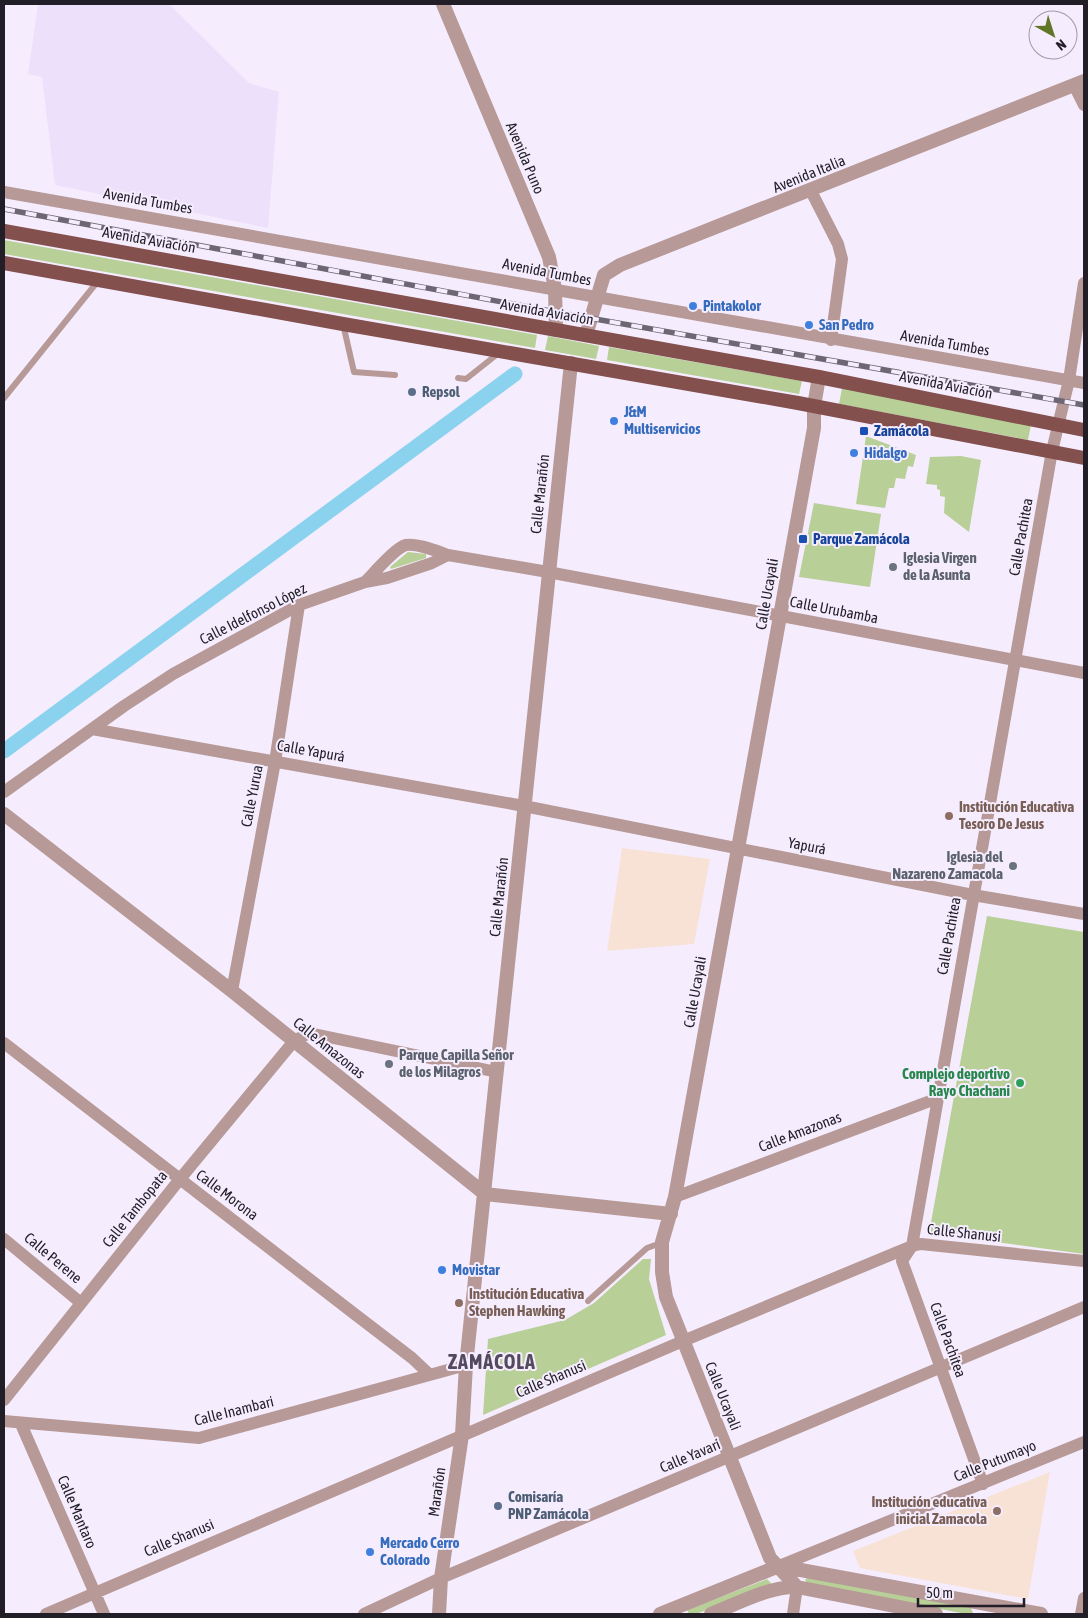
<svg xmlns="http://www.w3.org/2000/svg" width="1088" height="1618" font-family="'Asap Condensed',sans-serif">
<style>
.built{fill:#ece0fb}
.education{fill:#f8e2d5}
.green{fill:#b8cf97}
.lines{fill:none;stroke-linecap:round;stroke-linejoin:round}
.canal{stroke:#8bd2ee;stroke-width:15}
.service{stroke:#b79997;stroke-width:6}
.minor{stroke:#b79997;stroke-width:12}
.tertiary{stroke:#b79997;stroke-width:14}
.primary{stroke:#83504e;stroke-width:14}
.rail-casing{stroke:#6c6773;stroke-width:5.5}
.rail{stroke:#f5edfe;stroke-width:4;stroke-dasharray:11;stroke-linecap:butt}
.shop-dot{fill:#3f7fe0;stroke:#f5edfe;stroke-width:2}
.service-dot{fill:#5c6f8a;stroke:#f5edfe;stroke-width:2}
.transit-dot{fill:#1a4fb4;stroke:#f5edfe;stroke-width:2}
.worship-dot{fill:#6b7280;stroke:#f5edfe;stroke-width:2}
.education-dot{fill:#8d6e63;stroke:#f5edfe;stroke-width:2}
.leisure-dot{fill:#2e9e5b;stroke:#f5edfe;stroke-width:2}
.labels{text-anchor:middle;stroke-width:4;stroke-linejoin:round;paint-order:stroke}
.street-label{font-size:15px;fill:#221e28;stroke:#f5edfe}
.shop-label{font-size:15px;font-weight:bold;fill:#366cbe;stroke:#f5edfe;text-anchor:start}
.service-label{font-size:15px;font-weight:bold;fill:#4e5e75;stroke:#f5edfe;text-anchor:start}
.transit-label{font-size:15px;font-weight:bold;fill:#164399;stroke:#f5edfe;text-anchor:start}
.worship-label{font-size:15px;font-weight:bold;fill:#5b616d;stroke:#f5edfe;text-anchor:start}
.education-label{font-size:15px;font-weight:bold;fill:#785e54;stroke:#f5edfe;text-anchor:start}
.leisure-label{font-size:15px;font-weight:bold;fill:#27864d;stroke:#f5edfe;text-anchor:end}
.district-label{font-size:20px;font-weight:bold;letter-spacing:1px;fill:#544a60;stroke:#f5edfe}
</style>
<rect width="100%" height="100%" fill="#f5edfe"/>
<path class="built" d="M38,4H169L249,83L279,92L268,228L55,185L42,77L28,74Z"/>
<path class="education" d="M622,848L710,859L694,944L607,951Z
M1050,1472L1028,1599L860,1568L853,1551Z"/>
<path class="green" d="M4,240L537,335L535,348L4,254Z
M548,336L599,346L596,359L545,350Z
M609,347L802,381L799,394L607,360Z
M842,388L1031,425L1028,440L839,404Z
M866,436L916,455L913,467L908,466L905,479L896,478L894,488H889L885,508L856,504Z
M961,456L981,460L969,532L944,513L945,497L940,496V490L937,489V485L926,484L930,457Z
M814,503L881,514L870,587L799,577Z
M408,552L426,554V558L391,569L390,567Z
M987,916L1084,932V1254L929,1233Z
M643,1259H651L649,1279L666,1335L483,1415L488,1339L565,1320L594,1303Z
M808,1577L971,1608L973,1613L966,1614L808,1584L805,1580Z
M767,1579L771,1583L769,1586L696,1614H689L687,1610Z"/>
<g class="lines">
<path class="canal" d="M4,751L515,374"/>
<path class="service" d="M343,324L354,372L395,375
M458,378L466,379L500,352
M4,398L98,281
M588,1301L647,1248L661,1243"/>
<path class="minor" d="M1074,85L1084,105
M811,191L838,244L842,259L831,340
M4,192C364,255 724,321 1084,383
M365,582C373,574 396,547 406,545C417,543 437,551 448,555
M92,729L524,806L973,895L1084,914
M4,792L124,706L173,674L299,605L365,582L387,578L432,563L448,555L548,572L1084,673
M232,991L275,762L299,605
M4,1043L352,1312L412,1358L429,1374
M675,1197L938,1098
M4,1239L81,1303
M4,1400L180,1179L294,1041L309,1033L497,1072
M4,1421L199,1438L466,1365
M21,1424L104,1614
M983,1484L902,1261L912,1246L1052,451L1069,380L1084,283
M779,1566L1084,1442
M46,1614L683,1341L912,1246L921,1244L1084,1261
M364,1614L441,1578L1084,1307
M793,1614L797,1587
M1081,1614L1084,1598"/>
<path class="tertiary" d="M443,4L549,257L555,289L556,330
M586,335L604,275L620,265L1084,81
M4,814L232,991L485,1194L671,1214
M797,1587L770,1558L666,1297L662,1272V1242L675,1197L814,428V406L819,377
M439,1614L441,1578L462,1435L466,1365L571,363
M660,1614L779,1566L1041,1614
M711,1614C737,1604 770,1586 797,1587L936,1614"/>
<path class="primary" d="M4,231L819,377L1084,430
M4,263L343,324L798,403L1084,458"/>
<defs>
<path id="rail" d="M4,209L561,313L1084,405"/>
</defs>
<use href="#rail" class="rail-casing"/>
<use href="#rail" class="rail"/>
</g>
<g class="shop-dot">
<circle cx="693" cy="306" r="5"/>
<circle cx="809" cy="325" r="5"/>
<circle cx="614" cy="421" r="5"/>
<circle cx="854" cy="453" r="5"/>
<circle cx="442" cy="1270" r="5"/>
<circle cx="370" cy="1552" r="5"/>
</g>
<g class="service-dot">
<circle cx="412" cy="392" r="5"/>
<circle cx="498" cy="1506" r="5"/>
</g>
<g class="transit-dot">
<rect x="859" y="426" width="10" height="10" rx="2.5"/>
<rect x="798" y="534" width="10" height="10" rx="2.5"/>
</g>
<g class="worship-dot">
<circle cx="893" cy="567" r="5"/>
<circle cx="1013" cy="866" r="5"/>
<circle cx="389" cy="1064" r="5"/>
</g>
<g class="education-dot">
<circle cx="949" cy="816" r="5"/>
<circle cx="459" cy="1303" r="5"/>
<circle cx="997" cy="1511" r="5"/>
</g>
<circle class="leisure-dot" cx="1020" cy="1083" r="5"/>
<g class="labels">
<g class="street-label">
<text transform="translate(525 158) rotate(67)" y="5">Avenida Puno</text>
<text transform="translate(809 174) rotate(-22)" y="5">Avenida Italia</text>
<text transform="translate(148 201) rotate(10)" y="5">Avenida Tumbes</text>
<text transform="translate(149 240) rotate(10)" y="5">Avenida Aviación</text>
<text transform="translate(547 272) rotate(11)" y="5">Avenida Tumbes</text>
<text transform="translate(547 312) rotate(10)" y="5">Avenida Aviación</text>
<text transform="translate(945 343) rotate(10)" y="5">Avenida Tumbes</text>
<text transform="translate(946 385) rotate(11)" y="5">Avenida Aviación</text>
<text transform="translate(540 494) rotate(-84)" y="5">Calle Marañón</text>
<text transform="translate(1021 537) rotate(-80)" y="5">Calle Pachitea</text>
<text transform="translate(767 594) rotate(-80)" y="5">Calle Ucayali</text>
<text transform="translate(834 610) rotate(11)" y="5">Calle Urubamba</text>
<text transform="translate(253 614) rotate(-27)" y="5">Calle Idelfonso López</text>
<text transform="translate(311 751) rotate(10)" y="5">Calle Yapurá</text>
<text transform="translate(252 796) rotate(-79)" y="5">Calle Yurua</text>
<text transform="translate(807 846) rotate(11)" y="5">Yapurá</text>
<text transform="translate(499 897) rotate(-84)" y="5">Calle Marañón</text>
<text transform="translate(949 936) rotate(-80)" y="5">Calle Pachitea</text>
<text transform="translate(695 992) rotate(-80)" y="5">Calle Ucayali</text>
<text transform="translate(329 1048) rotate(39)" y="5">Calle Amazonas</text>
<text transform="translate(800 1132) rotate(-21)" y="5">Calle Amazonas</text>
<text transform="translate(227 1195) rotate(37)" y="5">Calle Morona</text>
<text transform="translate(135 1209) rotate(-51)" y="5">Calle Tambopata</text>
<text transform="translate(964 1233) rotate(6)" y="5">Calle Shanusi</text>
<text transform="translate(53 1258) rotate(40)" y="5">Calle Perene</text>
<text transform="translate(948 1340) rotate(70)" y="5">Calle Pachitea</text>
<text transform="translate(551 1379) rotate(-23)" y="5">Calle Shanusi</text>
<text transform="translate(723 1396) rotate(68)" y="5">Calle Ucayali</text>
<text transform="translate(234 1411) rotate(-14)" y="5">Calle Inambari</text>
<text transform="translate(690 1456) rotate(-23)" y="5">Calle Yavarí</text>
<text transform="translate(995 1461) rotate(-22)" y="5">Calle Putumayo</text>
<text transform="translate(437 1492) rotate(-82)" y="5">Marañón</text>
<text transform="translate(77 1512) rotate(67)" y="5">Calle Mantaro</text>
<text transform="translate(179 1538) rotate(-23)" y="5">Calle Shanusi</text>
</g>
<g class="shop-label">
<text x="703" y="311">Pintakolor</text>
<text x="819" y="330">San Pedro</text>
<text x="624" y="417">J&amp;M<tspan x="624" dy="17">Multiservicios</tspan></text>
<text x="864" y="458">Hidalgo</text>
<text x="452" y="1275">Movistar</text>
<text x="380" y="1548">Mercado Cerro<tspan x="380" dy="17">Colorado</tspan></text>
</g>
<g class="service-label">
<text x="422" y="397">Repsol</text>
<text x="508" y="1502">Comisaría<tspan x="508" dy="17">PNP Zamácola</tspan></text>
</g>
<g class="transit-label">
<text x="874" y="436">Zamácola</text>
<text x="813" y="544">Parque Zamácola</text>
</g>
<g class="worship-label">
<text x="903" y="563">Iglesia Virgen<tspan x="903" dy="17">de la Asunta</tspan></text>
<text x="1003" y="862" text-anchor="end">Iglesia del<tspan x="1003" dy="17">Nazareno Zamacola</tspan></text>
<text x="399" y="1060">Parque Capilla Señor<tspan x="399" dy="17">de los Milagros</tspan></text>
</g>
<g class="education-label">
<text x="959" y="812">Institución Educativa<tspan x="959" dy="17">Tesoro De Jesus</tspan></text>
<text x="469" y="1299">Institución Educativa<tspan x="469" dy="17">Stephen Hawking</tspan></text>
<text x="987" y="1507" text-anchor="end">Institución educativa<tspan x="987" dy="17">inicial Zamacola</tspan></text>
</g>
<g class="leisure-label">
<text x="1010" y="1079">Complejo deportivo<tspan x="1010" dy="17">Rayo Chachani</tspan></text>
</g>
<g class="district-label">
<text x="492" y="1369">ZAMÁCOLA</text>
</g>
</g>
<rect width="1088" height="1618" fill="none" stroke="#221e28" stroke-width="10"/>
<g transform="translate(1053 35) rotate(141)"><circle r="24" fill="#f5edfe" stroke="#a19aa8"/>
<path d="M0-4L9 19L0 12L-9 19Z" fill="#617626"/>
<text y="-8" font-size="14" font-weight="bold" text-anchor="middle" fill="#221e28">N</text>
</g>
<path d="M918 1598v8h106v-8" fill="none" stroke="#221e28" stroke-width="2.5"/>
<text x="926" y="1598" font-size="15" fill="#221e28" stroke="#f5edfe" stroke-width="4" paint-order="stroke">50 m</text>
</svg>
